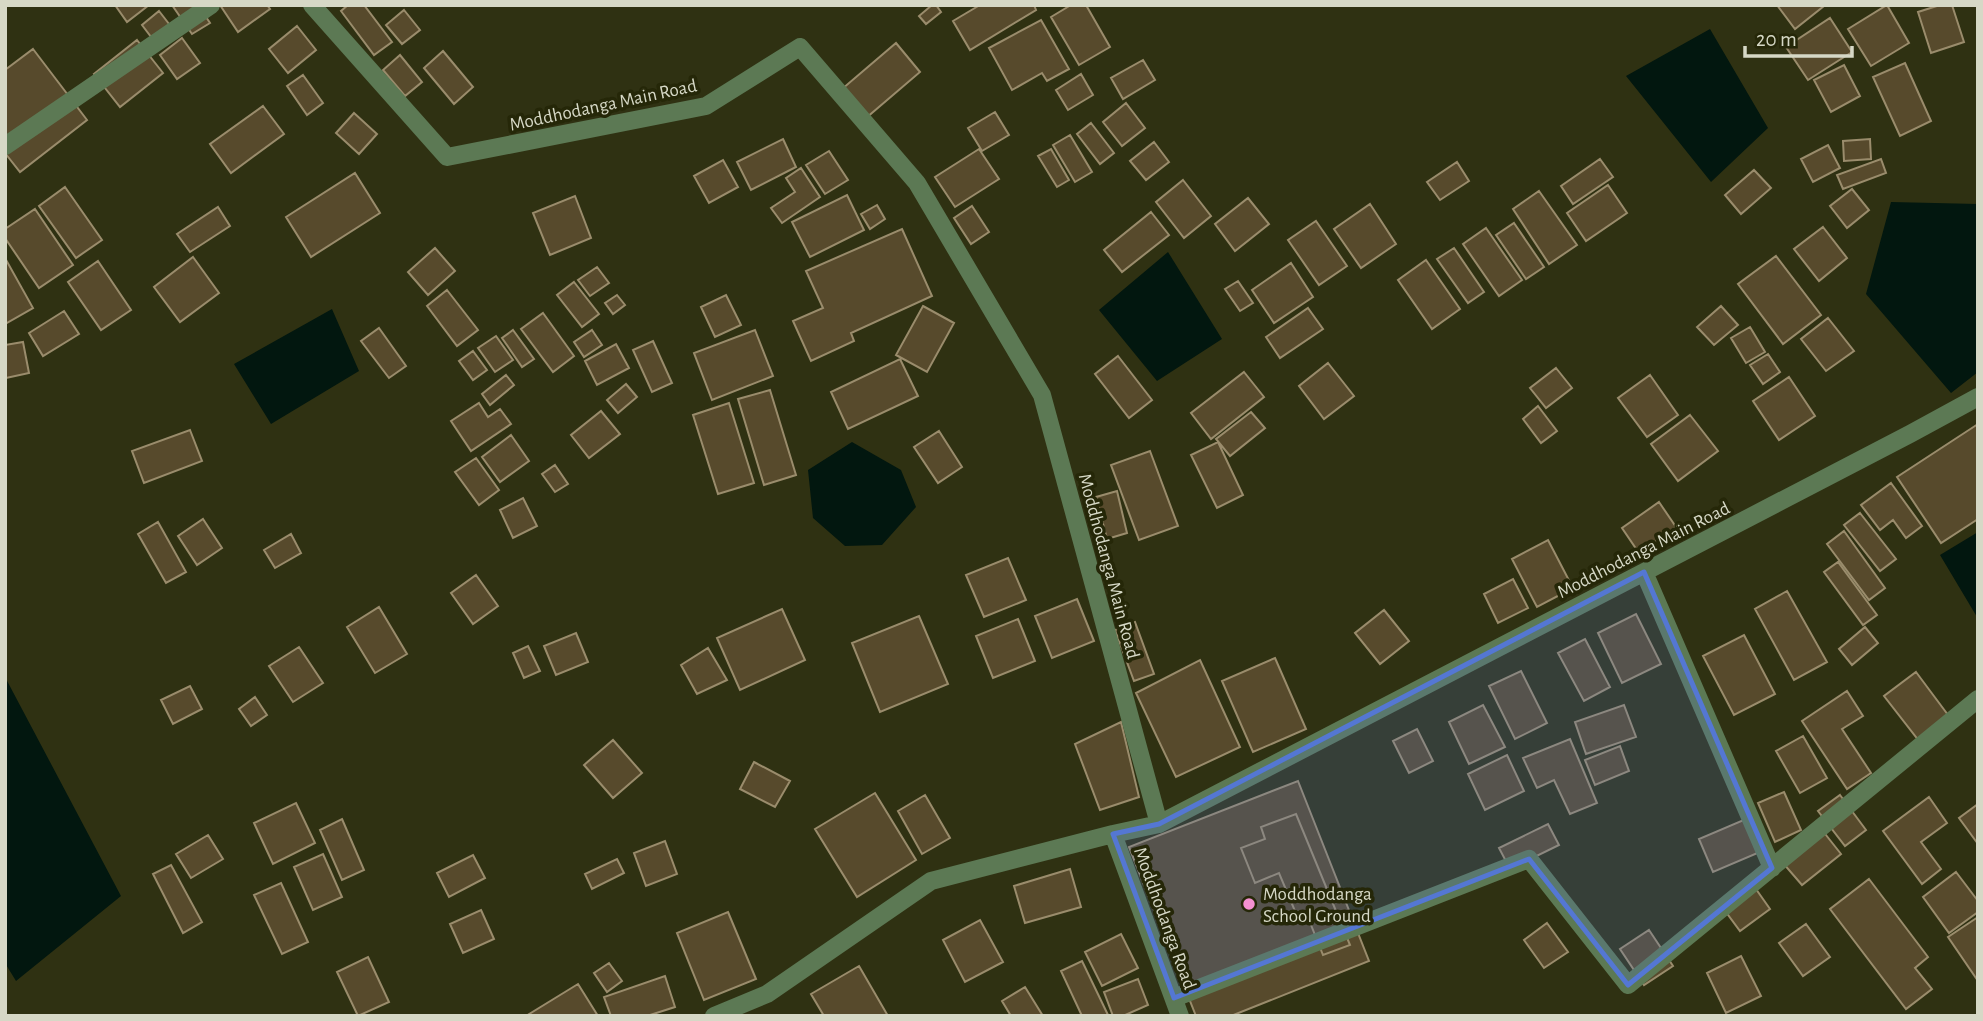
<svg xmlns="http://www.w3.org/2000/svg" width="1983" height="1021" font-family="'Alegreya Sans',sans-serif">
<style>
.water{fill:#02170f}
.building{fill:#574a2c;stroke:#9a8c6c;stroke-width:2}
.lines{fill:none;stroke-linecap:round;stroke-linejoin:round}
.minor{stroke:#5c7954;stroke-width:18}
.marked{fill:#5477d3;fill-opacity:0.2;stroke:#5477d3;stroke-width:5;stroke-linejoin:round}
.poi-dot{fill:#f590d1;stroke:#252708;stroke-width:2.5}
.labels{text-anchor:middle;stroke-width:7;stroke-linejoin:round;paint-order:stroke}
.street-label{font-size:19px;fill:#d6d8c6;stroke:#252708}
.poi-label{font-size:19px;fill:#d6d8c6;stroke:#252708;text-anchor:start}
</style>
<rect width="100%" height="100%" fill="#2f3112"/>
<path class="water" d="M1710,29L1768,128L1711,182L1626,76Z
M1891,202L1978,204V372L1951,393L1866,294Z
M1168,252L1222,339L1157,381L1099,310Z
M332,309L359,371L271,424L234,364Z
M852,442L901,470L916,507L882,545L845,546L813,518L808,470Z
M1978,532V617H1977L1940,555Z
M5,677L121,896L16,981L5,963Z"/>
<path class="building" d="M115,5H149L127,22Z
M172,5H198L210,23L192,34Z
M220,5H267L270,9L238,32Z
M348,5H364L392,42L374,55L341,11Z
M932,5H936L941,12L926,24L919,16Z
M980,5H1034L1036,10L970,50L953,21Z
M1071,5H1086L1110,47L1079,65L1051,17Z
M1777,5H1824V6L1795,29Z
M1887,5L1909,43L1871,66L1848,29Z
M1940,5H1952L1964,42L1931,53L1918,12Z
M404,10L420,30L402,44L386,25Z
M159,11L176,33L158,46L142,25Z
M1830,18L1852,52L1808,80L1786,47Z
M1041,20L1069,69L1047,81L1042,73L1012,90L989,48Z
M297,26L316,50L288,73L269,49Z
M182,38L200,63L177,79L160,55Z
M137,40L163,73L120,107L94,74Z
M896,43L920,72L866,118L842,89Z
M33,49L87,120L20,172L5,153V70Z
M443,51L473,87L454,104L424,68Z
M400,55L422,82L405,96L383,70Z
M1143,60L1155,80L1123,99L1111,78Z
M1905,63L1931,121L1900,136L1873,77Z
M1844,65L1860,96L1831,112L1814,80Z
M1081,74L1093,95L1068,110L1056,90Z
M303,75L323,103L307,115L287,86Z
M1126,103L1145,128L1122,146L1103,122Z
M263,106L284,134L231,173L210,144Z
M995,112L1009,135L982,151L968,128Z
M354,113L377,134L359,154L336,133Z
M1091,123L1114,153L1100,164L1077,134Z
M1070,135L1092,172L1075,182L1053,145Z
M783,139L796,167L751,190L737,162Z
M1870,139L1871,159L1844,161L1843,141Z
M1154,142L1169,162L1146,180L1130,161Z
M1828,145L1840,168L1813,182L1801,159Z
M979,149L999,179L955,207L935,177Z
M1051,149L1069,180L1057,187L1038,156Z
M829,151L848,180L825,194L806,165Z
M1600,159L1613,177L1573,204L1561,186Z
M1881,159L1886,173L1843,189L1837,175Z
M723,160L738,187L709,203L694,176Z
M1457,162L1469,181L1440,200L1427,182Z
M801,168L820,197L782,223L771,208L795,192L786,178Z
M1754,170L1771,188L1741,214L1725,195Z
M355,173L380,213L311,257L286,217Z
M1183,180L1211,216L1184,238L1156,202Z
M1608,185L1627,213L1586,241L1567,213Z
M65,187L102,240L76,258L39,206Z
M1852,189L1869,210L1847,228L1830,206Z
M1539,191L1577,245L1549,264L1513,209Z
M847,195L864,230L810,257L792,222Z
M575,196L591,238L550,255L533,213Z
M1248,198L1269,224L1235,251L1215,224Z
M1370,204L1396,244L1361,268L1334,229Z
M877,205L885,219L870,229L861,214Z
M972,206L989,232L971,244L954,218Z
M218,207L230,226L190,252L177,234Z
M35,209L73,265L39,288L5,238V229Z
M1151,212L1169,235L1122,272L1104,250Z
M1316,221L1347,266L1319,285L1288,240Z
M1514,223L1544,267L1526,279L1496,235Z
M1823,227L1847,258L1819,281L1794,249Z
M1486,228L1522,280L1499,296L1463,244Z
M902,229L932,296L851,333L854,341L811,361L793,321L823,308L806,271Z
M435,248L455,271L428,295L408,272Z
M1454,248L1484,292L1468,303L1437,259Z
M1776,256L1821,315L1783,344L1738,284Z
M193,257L219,293L180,322L154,287Z
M5,258L33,308L5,324Z
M1426,260L1460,309L1432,329L1398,280Z
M98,261L131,310L101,330L68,282Z
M1291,263L1313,297L1274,323L1252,290Z
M597,267L609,283L590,296L578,280Z
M1238,281L1253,303L1240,311L1225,289Z
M574,282L599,314L582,327L557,295Z
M447,290L478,330L457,346L427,306Z
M617,295L625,305L613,314L605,303Z
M726,295L741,325L715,337L701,307Z
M923,306L954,323L927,372L896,355Z
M1721,306L1738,325L1714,345L1697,327Z
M1308,308L1323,329L1280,358L1266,337Z
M64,311L79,334L43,356L29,333Z
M543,313L574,356L553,372L521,329Z
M1828,318L1854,351L1826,371L1801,339Z
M1750,327L1765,352L1746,363L1731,338Z
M379,328L406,366L389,378L361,341Z
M513,330L534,359L522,367L502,338Z
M592,330L602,345L584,357L574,342Z
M755,330L773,376L712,400L694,353Z
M496,336L513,360L495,372L478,348Z
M653,341L672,383L652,392L633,350Z
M23,342L29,373L6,378L5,345Z
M616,344L629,368L597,385L585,361Z
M473,351L487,370L473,380L459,361Z
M1768,354L1780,372L1763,384L1750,365Z
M1118,356L1152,400L1129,418L1095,374Z
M900,359L918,396L848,429L831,392Z
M1328,363L1354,396L1324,419L1299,386Z
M1556,368L1572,388L1546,408L1530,388Z
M1244,372L1264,397L1211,439L1191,413Z
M506,375L514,385L490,405L482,394Z
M1650,375L1678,415L1647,437L1618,398Z
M1789,377L1815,416L1779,440L1753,401Z
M626,384L637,397L618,413L607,400Z
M770,390L796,475L764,485L738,399Z
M479,403L488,417L500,409L511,424L471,451L451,421Z
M729,403L754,483L718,494L693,415Z
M1538,406L1557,431L1541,443L1523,419Z
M601,411L620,434L589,458L571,435Z
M1251,412L1265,428L1230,456L1216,439Z
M1690,415L1718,451L1678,481L1651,444Z
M1978,424V519L1941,543L1897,477Z
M190,430L202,461L144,483L132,451Z
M939,431L962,467L938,483L914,447Z
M511,435L529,461L500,482L482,457Z
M1218,442L1243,495L1217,508L1191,455Z
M1150,451L1178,526L1139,540L1111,465Z
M476,458L499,490L479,505L455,472Z
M555,465L568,484L555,492L542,474Z
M1891,483L1922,526L1906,538L1893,520L1880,530L1861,505Z
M1117,491L1127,533L1107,539L1096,497Z
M523,498L537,526L513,538L500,510Z
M1659,502L1676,527L1639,553L1622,528Z
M1860,513L1896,559L1880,571L1844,525Z
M203,519L222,548L197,565L178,536Z
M158,522L186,572L166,583L138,534Z
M1844,531L1885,588L1869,600L1827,544Z
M291,534L301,553L275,568L264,550Z
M1548,540L1573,588L1537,607L1512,559Z
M1008,558L1026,600L984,617L966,575Z
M1838,562L1877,615L1863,625L1824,572Z
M476,575L498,606L473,624L451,593Z
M1513,579L1528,608L1498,623L1484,594Z
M1787,591L1827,662L1794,680L1755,609Z
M1077,599L1094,641L1052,658L1035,616Z
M379,607L407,654L375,673L347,627Z
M782,609L805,660L740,690L717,638Z
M1384,610L1409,641L1380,664L1355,633Z
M1636,614L1661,664L1622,683L1598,633Z
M919,616L948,684L880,712L852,643Z
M1018,619L1035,661L993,678L976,636Z
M1135,622L1154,674L1134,681L1115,630Z
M1865,627L1878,643L1852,665L1839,649Z
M576,633L588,662L556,675L544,646Z
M1744,635L1775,694L1734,715L1703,656Z
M1585,639L1610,687L1584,701L1558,653Z
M528,646L540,671L524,678L513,653Z
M299,647L323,683L293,702L269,666Z
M708,648L727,680L697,694L681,665Z
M1275,658L1306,729L1253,752L1222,681Z
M1200,660L1240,747L1176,777L1136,693Z
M1521,671L1547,723L1515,739L1489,686Z
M1916,672L1954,723L1923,746L1884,696Z
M190,686L202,709L173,724L161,700Z
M1847,691L1863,716L1842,729L1871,773L1847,789L1802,721Z
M255,697L267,715L251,726L239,709Z
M1483,705L1505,747L1469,764L1449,722Z
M1624,705L1636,737L1586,754L1575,722Z
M1121,722L1139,797L1100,810L1075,744Z
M1417,729L1433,761L1409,773L1393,741Z
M1803,736L1827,778L1800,793L1776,751Z
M1570,739L1597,803L1570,814L1554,780L1537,788L1523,758Z
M613,740L642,773L613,798L584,765Z
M1620,746L1629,771L1595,785L1585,760Z
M1507,755L1524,791L1485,810L1468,774Z
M754,762L790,781L775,807L740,789Z
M1298,781L1369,961L1231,1016H1196L1129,847Z
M1784,792L1801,830L1775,842L1758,803Z
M875,793L916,860L857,897L815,829Z
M925,795L950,838L922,854L898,811Z
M1840,795L1866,830L1845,846L1818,811Z
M1929,797L1947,823L1921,842L1941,869L1922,884L1883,831Z
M296,803L315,843L273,864L254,823Z
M1978,804V844L1959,818Z
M1296,814L1350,945L1323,955L1309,920L1300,923L1279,873L1255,883L1241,848L1265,839L1261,827Z
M1753,816L1767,849L1713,872L1699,839Z
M342,819L364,870L342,880L320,830Z
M1548,824L1559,845L1510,869L1499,848Z
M1822,830L1841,854L1802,885L1782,862Z
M208,835L223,859L191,878L176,854Z
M665,841L677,874L646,886L634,853Z
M323,854L342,897L313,910L294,867Z
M473,855L485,878L449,897L437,873Z
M617,859L624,873L592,889L585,874Z
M171,865L202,922L183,933L153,874Z
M1070,869L1081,907L1025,923L1014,886Z
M1956,872L1978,901V912L1949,933L1923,897Z
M1869,879L1928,957L1915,968L1932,989L1906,1009L1830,909Z
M1751,882L1770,909L1740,931L1720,904Z
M281,883L308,942L282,954L254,895Z
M481,910L494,939L463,953L450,924Z
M728,912L756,979L704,1000L677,933Z
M1978,917V981L1948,937Z
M980,920L1003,962L965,982L943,940Z
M1547,923L1568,952L1544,968L1524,940Z
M1806,924L1830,957L1803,976L1779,943Z
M1649,930L1673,966L1644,985L1620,949Z
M1121,934L1138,968L1102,986L1085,952Z
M1741,956L1761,996L1726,1013L1707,973Z
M368,957L389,1002L358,1016L337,972Z
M1082,961L1108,1015L1105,1016H1082L1061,971Z
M609,963L622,981L607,992L594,973Z
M859,966L888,1016H824L811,994Z
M665,976L675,1007L647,1016H611L604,997Z
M1138,979L1148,1005L1123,1016H1113L1104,992Z
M578,984L598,1016H526Z
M1025,987L1043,1016H1011L1002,1001Z"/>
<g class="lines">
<path class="minor" d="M312,5L447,157L706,106L800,47L917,183L1042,395L1159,824L1910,434L1978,397
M5,146L211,5
M1644,572L1772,868
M1113,834L1180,1016
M1174,998L1529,859L1628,985L1978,699
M714,1016L767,994L931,881L1113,834L1159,824"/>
</g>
<path class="marked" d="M1644,572L1772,868L1628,985L1529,859L1174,998L1113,834L1159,824Z"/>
<circle class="poi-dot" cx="1249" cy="904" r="7"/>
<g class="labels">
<g class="street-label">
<text transform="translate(603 104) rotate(-12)" y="7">Moddhodanga Main Road</text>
<text transform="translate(1643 549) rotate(-27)" y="7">Moddhodanga Main Road</text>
<text transform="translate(1110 566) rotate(75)" y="7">Moddhodanga Main Road</text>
<text transform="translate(1166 918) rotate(70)" y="7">Moddhodanga Road</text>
</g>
<g class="poi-label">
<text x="1263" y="900">Moddhodanga<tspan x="1263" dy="22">School Ground</tspan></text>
</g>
</g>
<rect width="1983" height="1021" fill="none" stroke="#d6d8c6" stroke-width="14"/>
<path d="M1745 46v10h107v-10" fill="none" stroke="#d6d8c6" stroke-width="3.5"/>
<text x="1756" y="46" font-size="21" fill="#d6d8c6" stroke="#252708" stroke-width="5" paint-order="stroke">20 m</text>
</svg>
